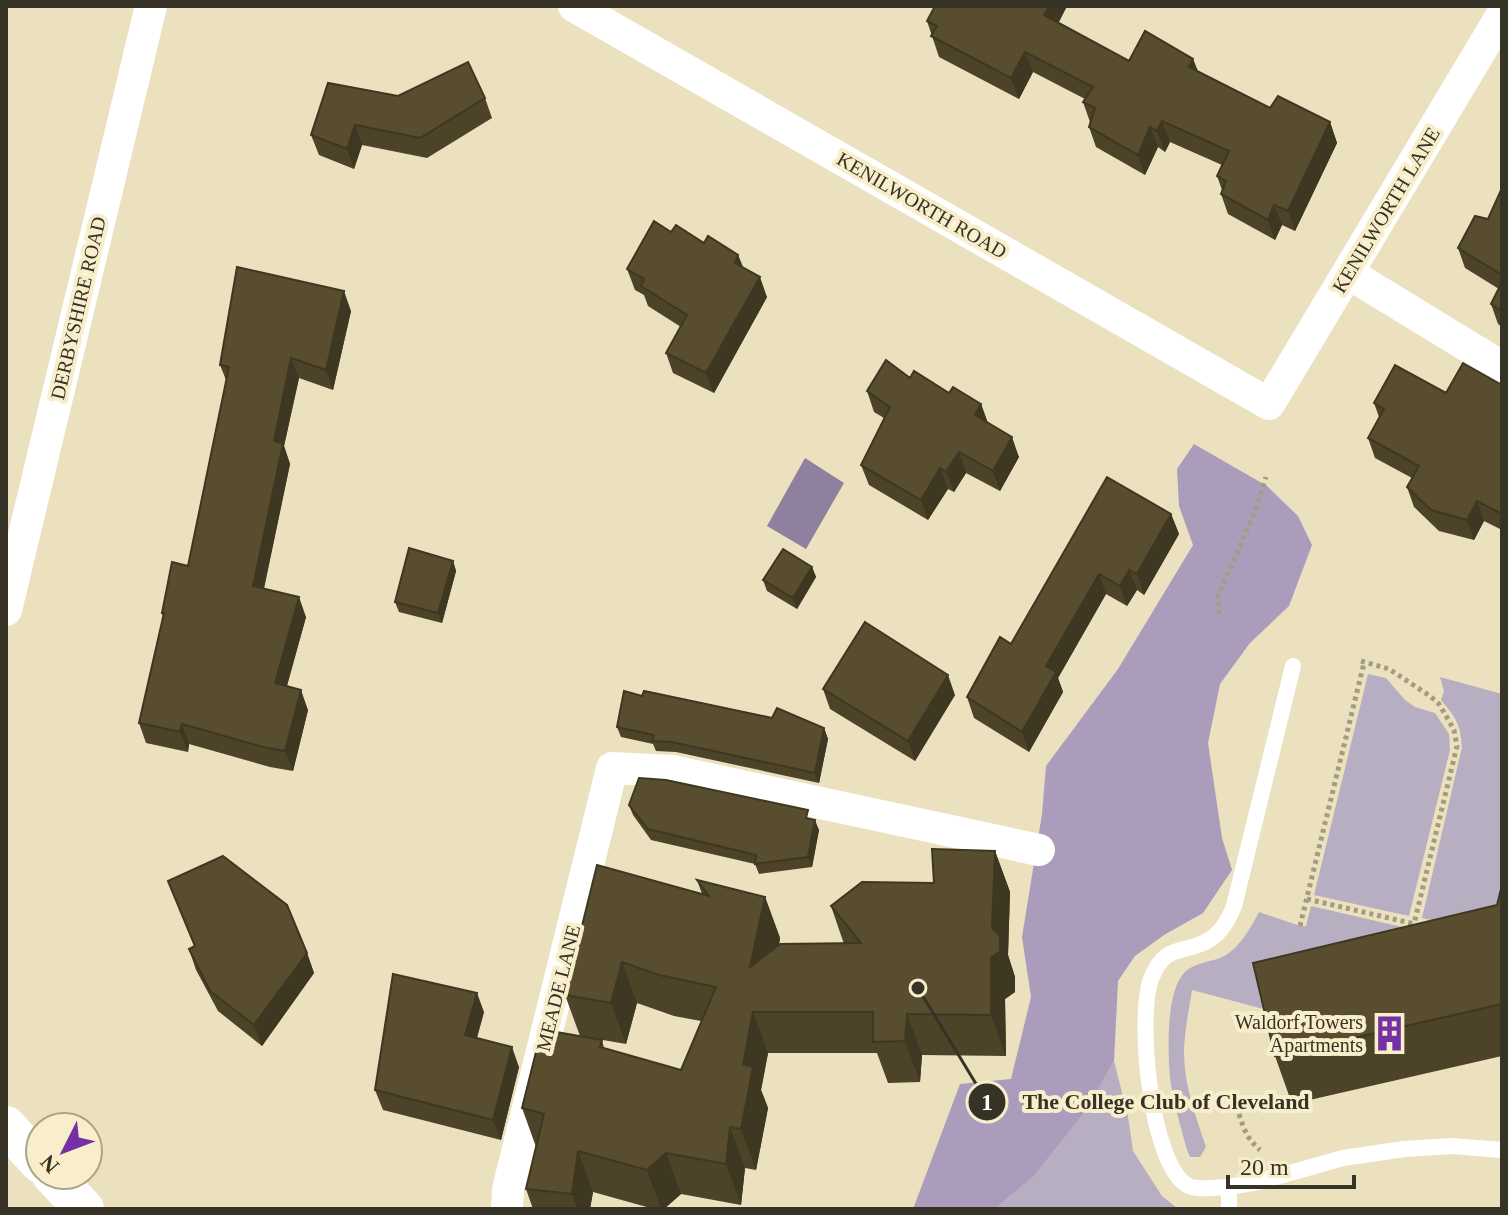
<svg xmlns="http://www.w3.org/2000/svg" width="1508" height="1215" font-family="'Times New Roman',serif">
<style>
.green{fill:#b8aec2}
.forest{fill:#ab9cbc}
.water{fill:#8f809f}
.lines{fill:none;stroke-linecap:round;stroke-linejoin:round}
.path{stroke:#a39c82;stroke-width:5;stroke-dasharray:4 4;stroke-linecap:butt}
.service{stroke:#fff;stroke-width:16}
.minor{stroke:#fff;stroke-width:32}
.tertiary{stroke:#fff;stroke-width:40}
.wall{fill:#4c4328}
.shaded-wall{fill:#3e3721}
.building{fill:#584e2f;stroke:#3e3721;stroke-width:2}
.labels{text-anchor:middle;stroke-width:8;stroke-linejoin:round;paint-order:stroke}
.street-label{font-size:20px;fill:#363225;stroke:#f9eecc}
.poi-label{font-size:20px;fill:#363225;stroke:#f9eecc;text-anchor:end}
.leader{fill:none;stroke:#363225;stroke-width:3}
.callout-dot{fill:#363225;stroke:#f9eecc;stroke-width:3}
.mark-label{font-size:24px;text-anchor:middle;font-weight:bold;fill:#fff}
.callout-label{font-size:22px;text-anchor:middle;font-weight:bold;fill:#363225;stroke:#f9eecc;stroke-width:8;stroke-linejoin:round;paint-order:stroke}
</style>
<rect width="100%" height="100%" fill="#ebe1bf"/>
<path class="green" d="M1368,674L1386,678L1405,700L1415,707L1435,713L1449,734L1450,750L1409,916L1314,895Z
M1440,677L1502,694V936L1422,918L1462,747C1460,723 1456,718 1441,700L1444,691Z
M1311,906L1502,950L1271,1011L1192,990C1189,1010 1184,1033 1184,1053C1184,1085 1196,1117 1206,1147L1200,1157H1190L1187,1150C1181,1127 1173,1102 1170,1078C1168,1052 1165,990 1186,971C1195,963 1209,962 1220,958C1238,951 1250,929 1259,912L1300,926H1306Z
M1114,1061L1128,1116L1133,1151L1162,1196L1178,1209H995L1034,1176L1085,1112Z"/>
<path class="forest" d="M1194,444L1267,486L1298,516L1312,545L1289,606L1250,643L1220,684L1208,743L1222,838L1232,870L1203,913L1164,935L1135,956L1118,981L1114,1061L1085,1112L1034,1176L995,1209H913L960,1084L1011,1079L1031,997L1022,937L1042,814L1046,766L1118,669L1193,545L1179,506L1177,469Z"/>
<path class="water" d="M805,458L844,483L806,549L767,526Z"/>
<g class="lines">
<path class="path" d="M1219,614L1218,596L1255,511L1266,477
M1361,661L1389,669L1430,696L1439,704L1449,721L1454,730L1457,746L1414,924
M1307,899L1415,924
M1300,926L1364,663
M1239,1114C1244,1130 1248,1140 1260,1150"/>
<path class="service" d="M1229,1187L1258,1182L1343,1158L1404,1149L1452,1146L1502,1150
M1229,1209V1187C1217,1187 1197,1191 1187,1185C1150,1163 1137,1017 1151,979C1165,942 1184,955 1209,940C1222,932 1229,919 1234,906L1293,666"/>
<path class="minor" d="M574,6L1269,404L1502,15
M1348,273L1502,367
M6,610L151,6
M507,1209L508,1189L612,768L672,771L1039,850"/>
<path class="tertiary" d="M6,1126L40,1163
M52,1175L84,1209"/>
</g>
<path class="wall" d="M935,6H1067L1058,23L1129,61L1193,59L1198,71L1270,108L1330,122L1337,143L1295,231L1282,225L1275,240L1228,214L1221,194L1222,190L1217,176L1222,165L1170,142L1165,152L1158,147L1145,175L1096,147L1089,127L1090,122L1083,102L1085,99L1033,72L1019,99L939,57L927,21Z
M398,96L485,98L492,118L427,158L362,145L354,169L319,155L311,135Z
M1502,188V327L1498,324L1491,304L1499,289L1465,268L1458,248L1488,219Z
M671,232L738,255L743,267L767,297L714,393L673,373L666,353L681,327L648,306L644,295L635,290L627,269Z
M351,311L333,390L299,378L284,446L290,464L264,589L306,617L287,686L308,710L293,771L270,767L189,744L188,752L146,743L139,723L163,617L162,613L188,566L226,380L220,365Z
M910,378L949,393L981,404L988,423L1019,457L1000,491L966,473L954,492L948,489L928,520L869,485L861,465L884,418L874,412L867,391Z
M1502,385V530L1484,521L1474,540L1439,531L1414,507L1407,487L1412,478L1375,458L1368,438L1379,417L1374,403Z
M1171,514L1179,534L1144,595L1137,590L1127,606L1106,594L1058,678L1063,692L1029,752L974,718L967,697L1011,644Z
M453,561L456,571L442,623L399,612L395,602Z
M812,567L816,577L797,609L767,591L763,580Z
M823,689L955,695L915,761L830,709Z
M642,696L824,728L828,739L819,783L676,752L656,751L653,744L621,737L617,727Z
M629,805L811,819L819,830L812,867L759,874L755,864L651,840L633,815Z
M995,851L1010,892L1008,955L1015,977V992L1005,999L1006,1056L922,1055L920,1082L888,1083L877,1053H768L761,1090L768,1108L756,1170L745,1168L741,1205L681,1194L664,1209H654L593,1192L590,1209H533L526,1189L536,1147L522,1108L554,1039L602,1040L604,1048L681,1070L701,1021L674,1016L637,1003L626,1044L580,1036L565,995L702,894L697,880L765,897L780,938L779,946L844,944L831,906L934,883Z
M168,881L307,953L314,973L262,1046L218,1011L196,970L189,949L195,947Z
M1502,885V1056L1292,1104L1275,1056L1497,905Z
M484,1012L477,1038L519,1067L501,1140L383,1110L375,1090Z"/>
<path class="shaded-wall" d="M1049,6H1067L1052,36L1044,15Z
M1025,52L1033,72L1019,99L1011,78Z
M1193,59L1200,79L1189,67Z
M1162,121L1170,142L1165,152L1157,131Z
M1330,122L1337,143L1295,231L1288,211Z
M355,125L362,145L354,169L347,149Z
M1150,127L1158,147L1145,175L1138,155Z
M1274,205L1282,225L1275,240L1268,220Z
M738,255L746,275L735,263Z
M760,277L767,297L714,393L706,373Z
M344,291L351,311L333,390L326,370Z
M291,358L299,378L284,446L290,464L260,606L253,586L274,441Z
M981,404L988,424L975,415Z
M1012,437L1019,457L1000,491L993,471Z
M959,452L966,473L954,492L946,472Z
M940,468L948,489L928,520L921,500Z
M1477,501L1484,521L1474,540L1467,520Z
M1171,514L1179,534L1144,595L1137,574Z
M453,561L456,571L442,623L438,613Z
M812,567L816,577L797,609L793,598Z
M1129,570L1137,590L1127,606L1120,586Z
M1099,574L1106,594L1058,678L1063,692L1029,752L1022,732L1046,666Z
M299,597L306,617L282,703L275,683Z
M948,675L955,695L915,761L908,741Z
M301,690L308,710L293,771L285,751Z
M182,724L189,744L188,752L180,732Z
M824,728L828,739L819,783L815,773Z
M815,820L819,830L812,867L808,857Z
M995,851L1010,892L1008,955L1015,977V992L1005,999L1006,1056L991,1015V958Z
M765,897L780,938L765,1008L750,967Z
M307,953L314,973L262,1046L254,1025Z
M622,962L637,1003L626,1044L611,1003Z
M477,993L484,1012L472,1054L465,1035Z
M753,1012L768,1053L761,1090L768,1108L756,1170L741,1129L743,1064Z
M907,1014L922,1055L920,1082L905,1041Z
M512,1047L519,1067L501,1140L493,1120Z
M730,1127L745,1168L741,1205L726,1164Z
M578,1151L593,1192L590,1209H577L572,1194Z
M666,1153L681,1194L664,1209H661L647,1170Z"/>
<path class="building" d="M935,6H1049L1044,15L1129,61L1145,31L1193,59L1189,67L1270,108L1278,96L1330,122L1288,211L1274,205L1268,220L1221,194L1226,181L1217,176L1229,151L1162,121L1157,131L1150,127L1138,155L1089,127L1095,108L1083,102L1093,87L1025,52L1011,78L931,36L937,26L927,21Z
M468,62L485,98L420,138L355,125L347,149L311,135L328,83L398,96Z
M1502,188V275L1458,248L1475,216L1488,219Z
M654,221L671,232L676,225L704,243L708,236L738,255L735,263L760,277L706,373L666,353L687,315L641,286L644,279L627,269Z
M237,267L344,291L326,370L291,358L274,441L283,444L253,586L299,597L275,683L301,690L285,751L263,747L182,724L180,732L139,723L164,613H162L172,562L188,566L229,367L220,365Z
M1502,282V311L1491,304Z
M886,360L910,378L914,371L949,393L953,387L981,404L975,415L1012,437L993,471L959,452L946,472L940,468L921,500L861,465L890,407L867,391Z
M1463,363L1502,385V514L1477,501L1467,520L1431,510L1407,487L1419,466L1368,438L1384,409L1374,403L1395,365L1446,393Z
M1107,477L1171,514L1137,574L1129,570L1120,586L1099,574L1046,666L1056,672L1022,732L967,697L1000,637L1011,644Z
M409,548L453,561L438,613L395,602Z
M783,549L812,567L793,598L763,580Z
M865,622L948,675L908,741L823,689Z
M624,691L642,696L644,691L772,718L777,708L824,728L815,773L672,742L652,741L654,735L617,727Z
M639,778L666,780L808,810L806,818L815,820L808,857L755,864L756,855L648,829L629,805Z
M932,849L995,851L992,928L1000,936V951L991,958V1015L907,1014L905,1041L873,1042V1012H753L743,1064L753,1067L741,1129L730,1127L726,1164L666,1153L647,1170L578,1151L572,1194L526,1189L544,1114L522,1108L540,1036L554,1039L556,1032L602,1040L600,1047L681,1070L716,987L659,975L622,962L611,1003L565,995L597,865L709,896L697,880L765,897L750,967L780,944L861,943L831,906L862,882L934,883Z
M223,856L287,905L307,953L254,1025L210,991L189,949L195,946L168,881Z
M1502,885V1004L1275,1056L1253,963L1497,905Z
M393,974L477,993L465,1035L512,1047L493,1120L375,1090Z"/>
<defs>
<symbol id="building-bare" viewBox="-9 -9 18 18"><path d="M-4-6H4V6H1V3H-1V6H-4ZM-2.5-4.3h1.7v1.8h-1.7ZM.8-4.3h1.7v1.8H.8ZM-2.5-1h1.7V.8h-1.7ZM.8-1h1.7V.8H.8Z" fill="#7430a4" stroke="#f9eecc" stroke-width="2.5" paint-order="stroke"/></symbol>
</defs>
<g fill-rule="evenodd">
<use href="#building-bare" x="1364" y="1008" width="51" height="51"/>
</g>
<g class="labels">
<g class="street-label">
<text transform="translate(922 205) rotate(30)" y="7">KENILWORTH ROAD</text>
<text transform="translate(1386 210) rotate(-59)" y="7">KENILWORTH LANE</text>
<text transform="translate(78 308) rotate(-77)" y="7">DERBYSHIRE ROAD</text>
<text transform="translate(558 988) rotate(-76)" y="7">MEADE LANE</text>
</g>
<g class="poi-label">
<text x="1363" y="1029">Waldorf Towers<tspan x="1363" dy="23">Apartments</tspan></text>
</g>
</g>
<path class="leader" d="M918 988L987 1102"/>
<g class="callout-dot">
<circle cx="918" cy="988" r="8"/>
<circle cx="987" cy="1102" r="20"/>
</g>
<g class="mark-label">
<text x="987" y="1110">1</text>
</g>
<g class="callout-label">
<text x="1166" y="1109">The College Club of Cleveland</text>
</g>
<rect width="1508" height="1215" fill="none" stroke="#363225" stroke-width="16"/>
<g transform="translate(64 1151) rotate(228)"><circle r="38" fill="#f9eecc" stroke="#aba389" stroke-width="2"/>
<path d="M0-6L14 30L0 20L-14 30Z" fill="#7430a4"/>
<text y="-12" font-size="22" font-weight="bold" text-anchor="middle" fill="#363225">N</text>
</g>
<path d="M1228 1175v12h126v-12" fill="none" stroke="#363225" stroke-width="4"/>
<text x="1240" y="1175" font-size="24" fill="#363225" stroke="#f9eecc" stroke-width="6" paint-order="stroke">20 m</text>
</svg>
